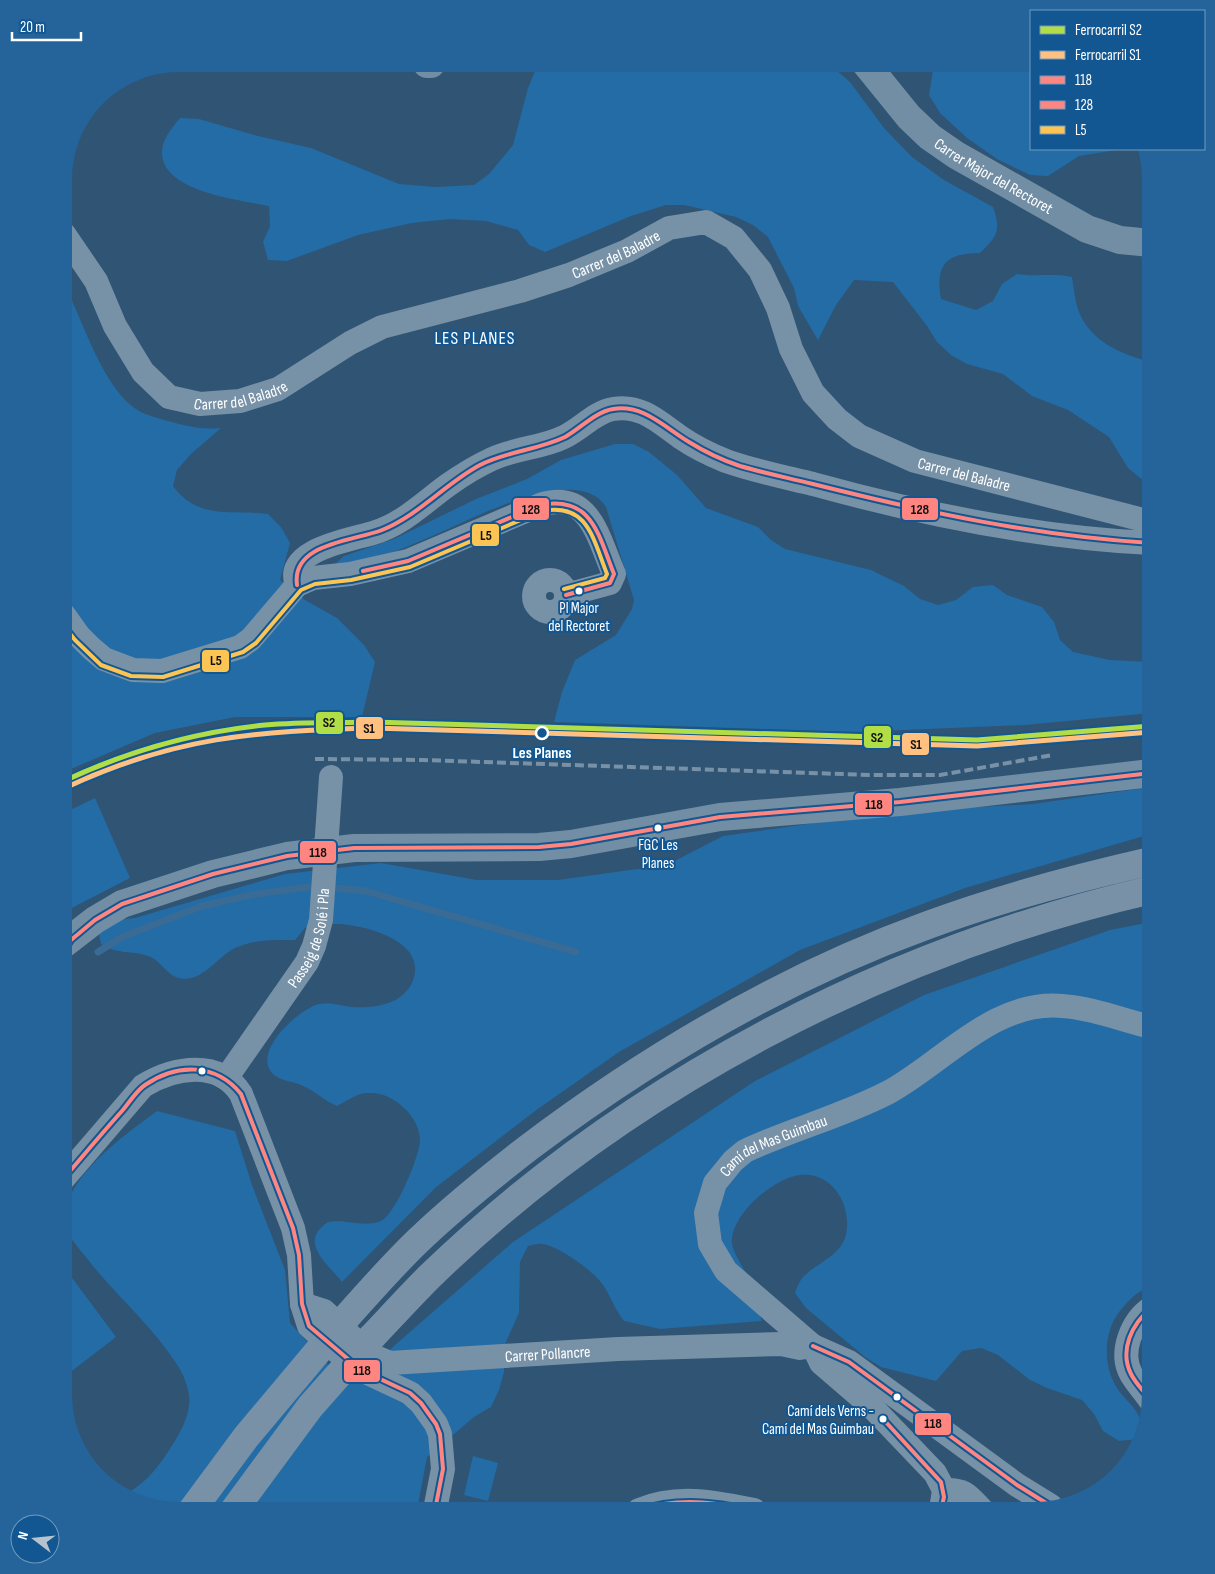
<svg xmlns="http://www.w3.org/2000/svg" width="1215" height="1574" font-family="'Sofia Sans Condensed',sans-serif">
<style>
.green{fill:#236ca6}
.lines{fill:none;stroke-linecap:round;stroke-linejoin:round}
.stream{stroke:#3a6b94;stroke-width:7}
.street{stroke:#7791a7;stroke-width:24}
.secondary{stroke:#728ea4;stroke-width:28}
.highway{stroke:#7991a7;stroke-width:28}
.rail{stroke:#7991a7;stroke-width:4;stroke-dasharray:9 4;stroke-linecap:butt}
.street-bridge{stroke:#7791a7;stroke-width:24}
.highway-bridge{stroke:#7991a7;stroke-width:28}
.bus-1-casing{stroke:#125791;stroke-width:8}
.bus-2-casing{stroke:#125791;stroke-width:8}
.bus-3-casing{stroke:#125791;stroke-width:8}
.bus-1{stroke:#ff8680;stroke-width:4}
.bus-2{stroke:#ff8680;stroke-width:4}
.bus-3{stroke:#fcc553;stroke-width:4}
.rail-1-casing{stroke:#125791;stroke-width:9}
.rail-2-casing{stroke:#125791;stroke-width:9}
.rail-1{stroke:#b1dd46;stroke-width:5}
.rail-2{stroke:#ffc080;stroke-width:5}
.bus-dot{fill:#fff;stroke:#125791;stroke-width:2}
.stop-dot{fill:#125791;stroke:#fff;stroke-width:2.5}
.labels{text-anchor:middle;stroke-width:4;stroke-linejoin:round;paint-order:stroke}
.bus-label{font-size:15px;fill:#fff;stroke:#125791}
.street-label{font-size:16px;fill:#fff;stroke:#125791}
.stop-label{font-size:16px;font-weight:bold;fill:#fff;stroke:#125791}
.neighbourhood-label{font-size:18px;letter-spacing:1px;fill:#fff;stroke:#125791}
.line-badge{stroke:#125791;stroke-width:2}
.pale-badge-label{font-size:14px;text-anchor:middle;font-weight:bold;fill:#111}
</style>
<rect width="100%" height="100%" fill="#2f5474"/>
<path class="green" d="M538,64H829L850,82L884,128L912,157L944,180L993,207C1001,230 998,236 980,253C946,253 935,265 941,299L976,310L993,301L1002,284L1017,274C1036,277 1053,273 1072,277C1074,289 1075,302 1079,312C1091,342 1123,355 1151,362V487L1128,468L1109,437L1068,410L1032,396L1003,374L967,364L951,355L937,342L927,326L893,282L854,280L836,305L818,340L798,306L794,288L768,237L753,225L736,217L684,205H666L631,216L545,252L529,245L518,230L486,221L450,219L412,223L358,235L287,261L268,260L263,242L270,226L269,206C241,200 161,192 162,152C162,139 172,128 180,118L199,119L258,136L311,148L399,184L436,187L474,185L489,174L513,145L528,88Z
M934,64H1031V149H1123L1079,156L1048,176L1030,175L997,159L967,138L940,113L929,95Z
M64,284C83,320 103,390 139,411C148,416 159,418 168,421C187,426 202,430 221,428L191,454L177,470L173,486C199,521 231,509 268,514L281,527L290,543L280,580L305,600L337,618L364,645L375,662L362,717H235L155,733L64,772Z
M615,444H633L649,452L677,475L706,508L758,527L771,540L785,549L871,570L904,586L920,599L938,605L956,600L973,587L993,585L1007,595L1042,607L1054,622L1060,640L1073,652L1110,660L1151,662V713L1025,725L855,732L554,722L562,692L575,660L616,635L632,609L634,600L606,507C577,460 467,522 430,537C400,550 371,561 340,571L336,563L344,556L394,539L476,499L527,479L561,460Z
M1151,787V834L965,888L800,950L619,1052L535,1111L435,1188L342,1282C326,1262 298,1242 328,1222C345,1219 364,1228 381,1221C395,1215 420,1156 420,1140C420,1116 392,1091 368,1093C357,1093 347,1101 337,1106C324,1101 314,1090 301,1085C292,1081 280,1081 273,1074C251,1053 298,1009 319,1004C328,1002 335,1004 345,1006C360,1009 384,1007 397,999C407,993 414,983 415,972C419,938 360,924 335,924C325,924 315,926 305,928L295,940C275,940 254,939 235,948C217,957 201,984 179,978C166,975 161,960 148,956C131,950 118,955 101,944L99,934C107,922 121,919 135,918L285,874L381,863L477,880H558L637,869L657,870L723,836L892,812L1033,804Z
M95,798L130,878L64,912V813Z
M1151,922V1286C1137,1291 1128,1301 1119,1312C1103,1334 1103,1366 1117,1388C1123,1398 1137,1408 1140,1419C1141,1425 1139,1433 1139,1439L1119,1441L1103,1431L1094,1414L1082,1400L1047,1388L1030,1380L998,1355L981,1348L962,1351L936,1381L881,1367L865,1357L806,1308L795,1293C797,1287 800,1280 804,1276C817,1263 838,1257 845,1238C854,1209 834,1171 800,1175C774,1178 730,1215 732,1243C733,1254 744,1267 748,1278C753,1292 757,1307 762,1321L660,1329L624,1321C615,1309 612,1300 605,1288C597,1273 560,1247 543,1244C539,1243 533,1245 528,1246L520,1262L519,1313L505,1344L504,1372L499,1390L491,1407L474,1417L427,1457L417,1510H179L124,1495C146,1484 160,1465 173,1444C180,1433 187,1420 189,1406C191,1394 185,1377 178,1366C153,1326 114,1294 85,1256C75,1243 63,1232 65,1214C70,1173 126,1134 157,1111L235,1131L252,1185L285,1270L290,1323L339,1376L359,1381L395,1345L513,1242L755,1081L924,995L1110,930Z
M64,1267L116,1337L64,1377Z
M473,1456L498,1463L488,1501L464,1495Z"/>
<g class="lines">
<path class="stream" d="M98,952L122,937L202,906L251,895L315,886L366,891L576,952"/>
<g class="street">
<path id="s1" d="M64,234L96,281L115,326L143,372L169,397L200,404L240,401L278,389L350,343L382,327L520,291L569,275L627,251L669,228L706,222L734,238L760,270L778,308L791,349L813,393L837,419L859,436L915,461L1151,522"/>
<circle cx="550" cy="596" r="16"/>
<path d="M297,585C283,550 350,540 373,533C403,524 423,503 448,485C462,475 477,466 492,459C515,448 542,448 564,437C581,429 595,412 613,409C641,404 659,422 680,437C693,446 711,455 726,461C754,471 784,477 813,484C922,514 1037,538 1151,543"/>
<path d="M64,615L79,636L91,648L104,659L133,670L162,671L240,647L251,639L297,585L313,578L350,574L408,561L540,505C590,489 598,538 614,574L610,583L566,595"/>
<path d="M64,1178L143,1086C174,1067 219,1059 241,1094L293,1228L299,1255L302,1304L309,1326L334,1349L361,1370L410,1393L421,1403L436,1424L440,1434L443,1469L435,1510"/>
<path id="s2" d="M302,1304L324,1311L371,1355L390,1363L618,1349L781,1344L800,1348L813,1346"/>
<path d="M813,1346L821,1363L871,1406L935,1473L944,1490L941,1510"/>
<path d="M1150,1400C1144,1391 1136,1383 1131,1374C1119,1352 1132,1321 1151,1308"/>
<path d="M944,1490C965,1489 968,1495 982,1510"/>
<path id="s3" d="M1051,1506L1017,1485L849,1362L813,1346L726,1271L710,1244L706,1213L715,1183L733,1161L745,1151C792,1129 843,1116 889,1092C944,1062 993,1000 1062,1006C1092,1008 1122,1020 1151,1027"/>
<path d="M639,1510C678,1494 714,1502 754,1510"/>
</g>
<g class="secondary">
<path d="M427,64H431"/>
<path id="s4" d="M866,64L909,117L930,137L956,155L1087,229L1120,240L1151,243"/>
<path d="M64,944L95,920L122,904L213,874L287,856L354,848L539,847L571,844L720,817L900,802L1151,773"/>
</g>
<path class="highway" d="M345,1319C370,1291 395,1262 423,1236C456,1205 492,1176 528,1148C650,1056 784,977 928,925C1001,898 1076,878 1151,861
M371,1338C390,1318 408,1298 428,1278C624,1087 885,951 1151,890"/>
<path class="rail" d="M315,759L423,760L871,775H940L1053,755"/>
<path class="street-bridge" id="s5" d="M227,1077L307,962L314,946L321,920L331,777"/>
<path class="highway-bridge" d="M192,1510L246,1437L345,1319
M234,1510L310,1407L371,1338"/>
<defs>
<path id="bus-1" d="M64,951L71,940L95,920L122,904L213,874L287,856L354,848L539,847L571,844L720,817L900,802L1151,773
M64,1178C83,1156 102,1133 122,1111C129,1103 136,1091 145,1085C177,1063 216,1063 241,1094L293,1228L299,1255L302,1304L309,1326L361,1370L410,1393L421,1403L436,1424L440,1434L443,1469L435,1510
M813,1346L849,1362L1017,1485L1051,1506
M1150,1400C1144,1391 1136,1384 1131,1374C1119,1350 1132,1324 1151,1308
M883,1419L941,1482L944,1497L941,1510
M639,1510C678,1497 714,1502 754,1510"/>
<path id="bus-2" d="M363,571L408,561L540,505C592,495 598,534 614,574L610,583L566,595
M297,585C291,543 354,541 382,530C419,515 446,483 480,465C507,451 538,450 565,437C581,428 595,412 613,409C644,404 665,428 689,442C705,452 722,460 740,466C764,473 789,478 813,484C925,512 1035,536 1151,543"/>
<path id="bus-3" d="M64,626L75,640L101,665L131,676L163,677L243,652L256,643L301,590L315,584L351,580L410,567L542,511C588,502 593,539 607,574L605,578L564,589"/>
</defs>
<use href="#bus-1" class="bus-1-casing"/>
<use href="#bus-2" class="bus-2-casing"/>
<use href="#bus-3" class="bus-3-casing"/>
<use href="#bus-1" class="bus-1"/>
<use href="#bus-2" class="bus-2"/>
<use href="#bus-3" class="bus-3"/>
<defs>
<path id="rail-1" d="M64,781C128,751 195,732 265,725C301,722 336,723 372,722L977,740L1151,726"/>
<path id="rail-2" d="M67,787C174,737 256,731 372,728L977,746L1151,732"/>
</defs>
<use href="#rail-1" class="rail-1-casing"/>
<use href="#rail-2" class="rail-2-casing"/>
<use href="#rail-1" class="rail-1"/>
<use href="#rail-2" class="rail-2"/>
</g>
<g class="bus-dot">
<circle cx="579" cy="591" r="4.5"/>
<circle cx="658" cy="828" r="4.5"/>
<circle cx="202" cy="1071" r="4.5"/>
<circle cx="897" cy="1397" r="4.5"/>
<circle cx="883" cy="1419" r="4.5"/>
</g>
<circle class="stop-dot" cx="542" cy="733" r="6"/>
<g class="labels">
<g class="bus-label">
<text x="579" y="613">Pl Major<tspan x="579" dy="18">del Rectoret</tspan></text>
<text x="658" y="850">FGC Les<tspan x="658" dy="18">Planes</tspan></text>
<text x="874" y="1416" text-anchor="end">Camí dels Verns -<tspan x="874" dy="18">Camí del Mas Guimbau</tspan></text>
</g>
<g class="street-label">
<text dy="6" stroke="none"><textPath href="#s4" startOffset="172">Carrer Major del Rectoret</textPath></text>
<text dy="6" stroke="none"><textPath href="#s1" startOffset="674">Carrer del Baladre</textPath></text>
<text dy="6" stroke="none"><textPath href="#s1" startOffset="269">Carrer del Baladre</textPath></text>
<text dy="6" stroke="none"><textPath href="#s1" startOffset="1154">Carrer del Baladre</textPath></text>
<text dy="6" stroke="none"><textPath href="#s5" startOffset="164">Passeig de Solé i Pla</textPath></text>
<text dy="6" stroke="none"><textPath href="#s3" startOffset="568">Camí del Mas Guimbau</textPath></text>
<text dy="6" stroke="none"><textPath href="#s2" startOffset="266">Carrer Pollancre</textPath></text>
</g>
<g class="stop-label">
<text x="542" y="758">Les Planes</text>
</g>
<g class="neighbourhood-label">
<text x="475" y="344">LES PLANES</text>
</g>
</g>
<path d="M0 0H1215V1574H0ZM179 72H1035A107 107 0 0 1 1142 179V1395A107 107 0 0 1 1035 1502H179A107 107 0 0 1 72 1395V179A107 107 0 0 1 179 72Z" fill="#25649a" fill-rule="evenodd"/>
<g class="line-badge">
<rect x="512" y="497" width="38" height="24" rx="5" fill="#ff8680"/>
<rect x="901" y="497" width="38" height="24" rx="5" fill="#ff8680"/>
<rect x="471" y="523" width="29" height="24" rx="5" fill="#fcc553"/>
<rect x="201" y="649" width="29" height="24" rx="5" fill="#fcc553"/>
<rect x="315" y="711" width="29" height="24" rx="5" fill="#b1dd46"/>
<rect x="355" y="716" width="29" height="24" rx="5" fill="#ffc080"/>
<rect x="863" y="725" width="29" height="24" rx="5" fill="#b1dd46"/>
<rect x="901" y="732" width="29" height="24" rx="5" fill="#ffc080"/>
<rect x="854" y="792" width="39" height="24" rx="5" fill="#ff8680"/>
<rect x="299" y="840" width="38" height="24" rx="5" fill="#ff8680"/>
<rect x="343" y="1359" width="38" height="24" rx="5" fill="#ff8680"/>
<rect x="914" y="1412" width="38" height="24" rx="5" fill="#ff8680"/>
</g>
<g class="pale-badge-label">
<text x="531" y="514">128</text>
<text x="920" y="514">128</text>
<text x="486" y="540">L5</text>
<text x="216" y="665">L5</text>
<text x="329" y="727">S2</text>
<text x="369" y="733">S1</text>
<text x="877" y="742">S2</text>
<text x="916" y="749">S1</text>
<text x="874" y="809">118</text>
<text x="318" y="857">118</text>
<text x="362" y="1375">118</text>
<text x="933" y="1428">118</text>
</g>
<rect x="1030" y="10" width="175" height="140" fill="#125791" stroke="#719abd"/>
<rect x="1040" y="26" width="25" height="8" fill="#b1dd46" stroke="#719abd"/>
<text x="1075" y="35" font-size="15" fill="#ffffff">Ferrocarril S2</text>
<rect x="1040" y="51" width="25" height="8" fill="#ffc080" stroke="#719abd"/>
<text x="1075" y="60" font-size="15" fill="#ffffff">Ferrocarril S1</text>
<rect x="1040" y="76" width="25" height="8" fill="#ff8680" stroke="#719abd"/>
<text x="1075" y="85" font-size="15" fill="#ffffff">118</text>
<rect x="1040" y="101" width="25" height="8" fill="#ff8680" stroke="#719abd"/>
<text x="1075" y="110" font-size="15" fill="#ffffff">128</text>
<rect x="1040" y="126" width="25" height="8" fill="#fcc553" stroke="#719abd"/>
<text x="1075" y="135" font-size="15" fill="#ffffff">L5</text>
<g transform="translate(35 1539) rotate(286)"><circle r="24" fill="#125791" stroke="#719abd"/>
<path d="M0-4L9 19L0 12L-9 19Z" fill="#b6c3ce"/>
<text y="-8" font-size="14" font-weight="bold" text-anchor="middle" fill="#ffffff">N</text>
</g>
<path d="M12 32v8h69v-8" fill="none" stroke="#ffffff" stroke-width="2.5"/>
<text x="20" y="32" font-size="15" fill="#ffffff" stroke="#125791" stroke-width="4" paint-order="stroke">20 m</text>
</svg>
